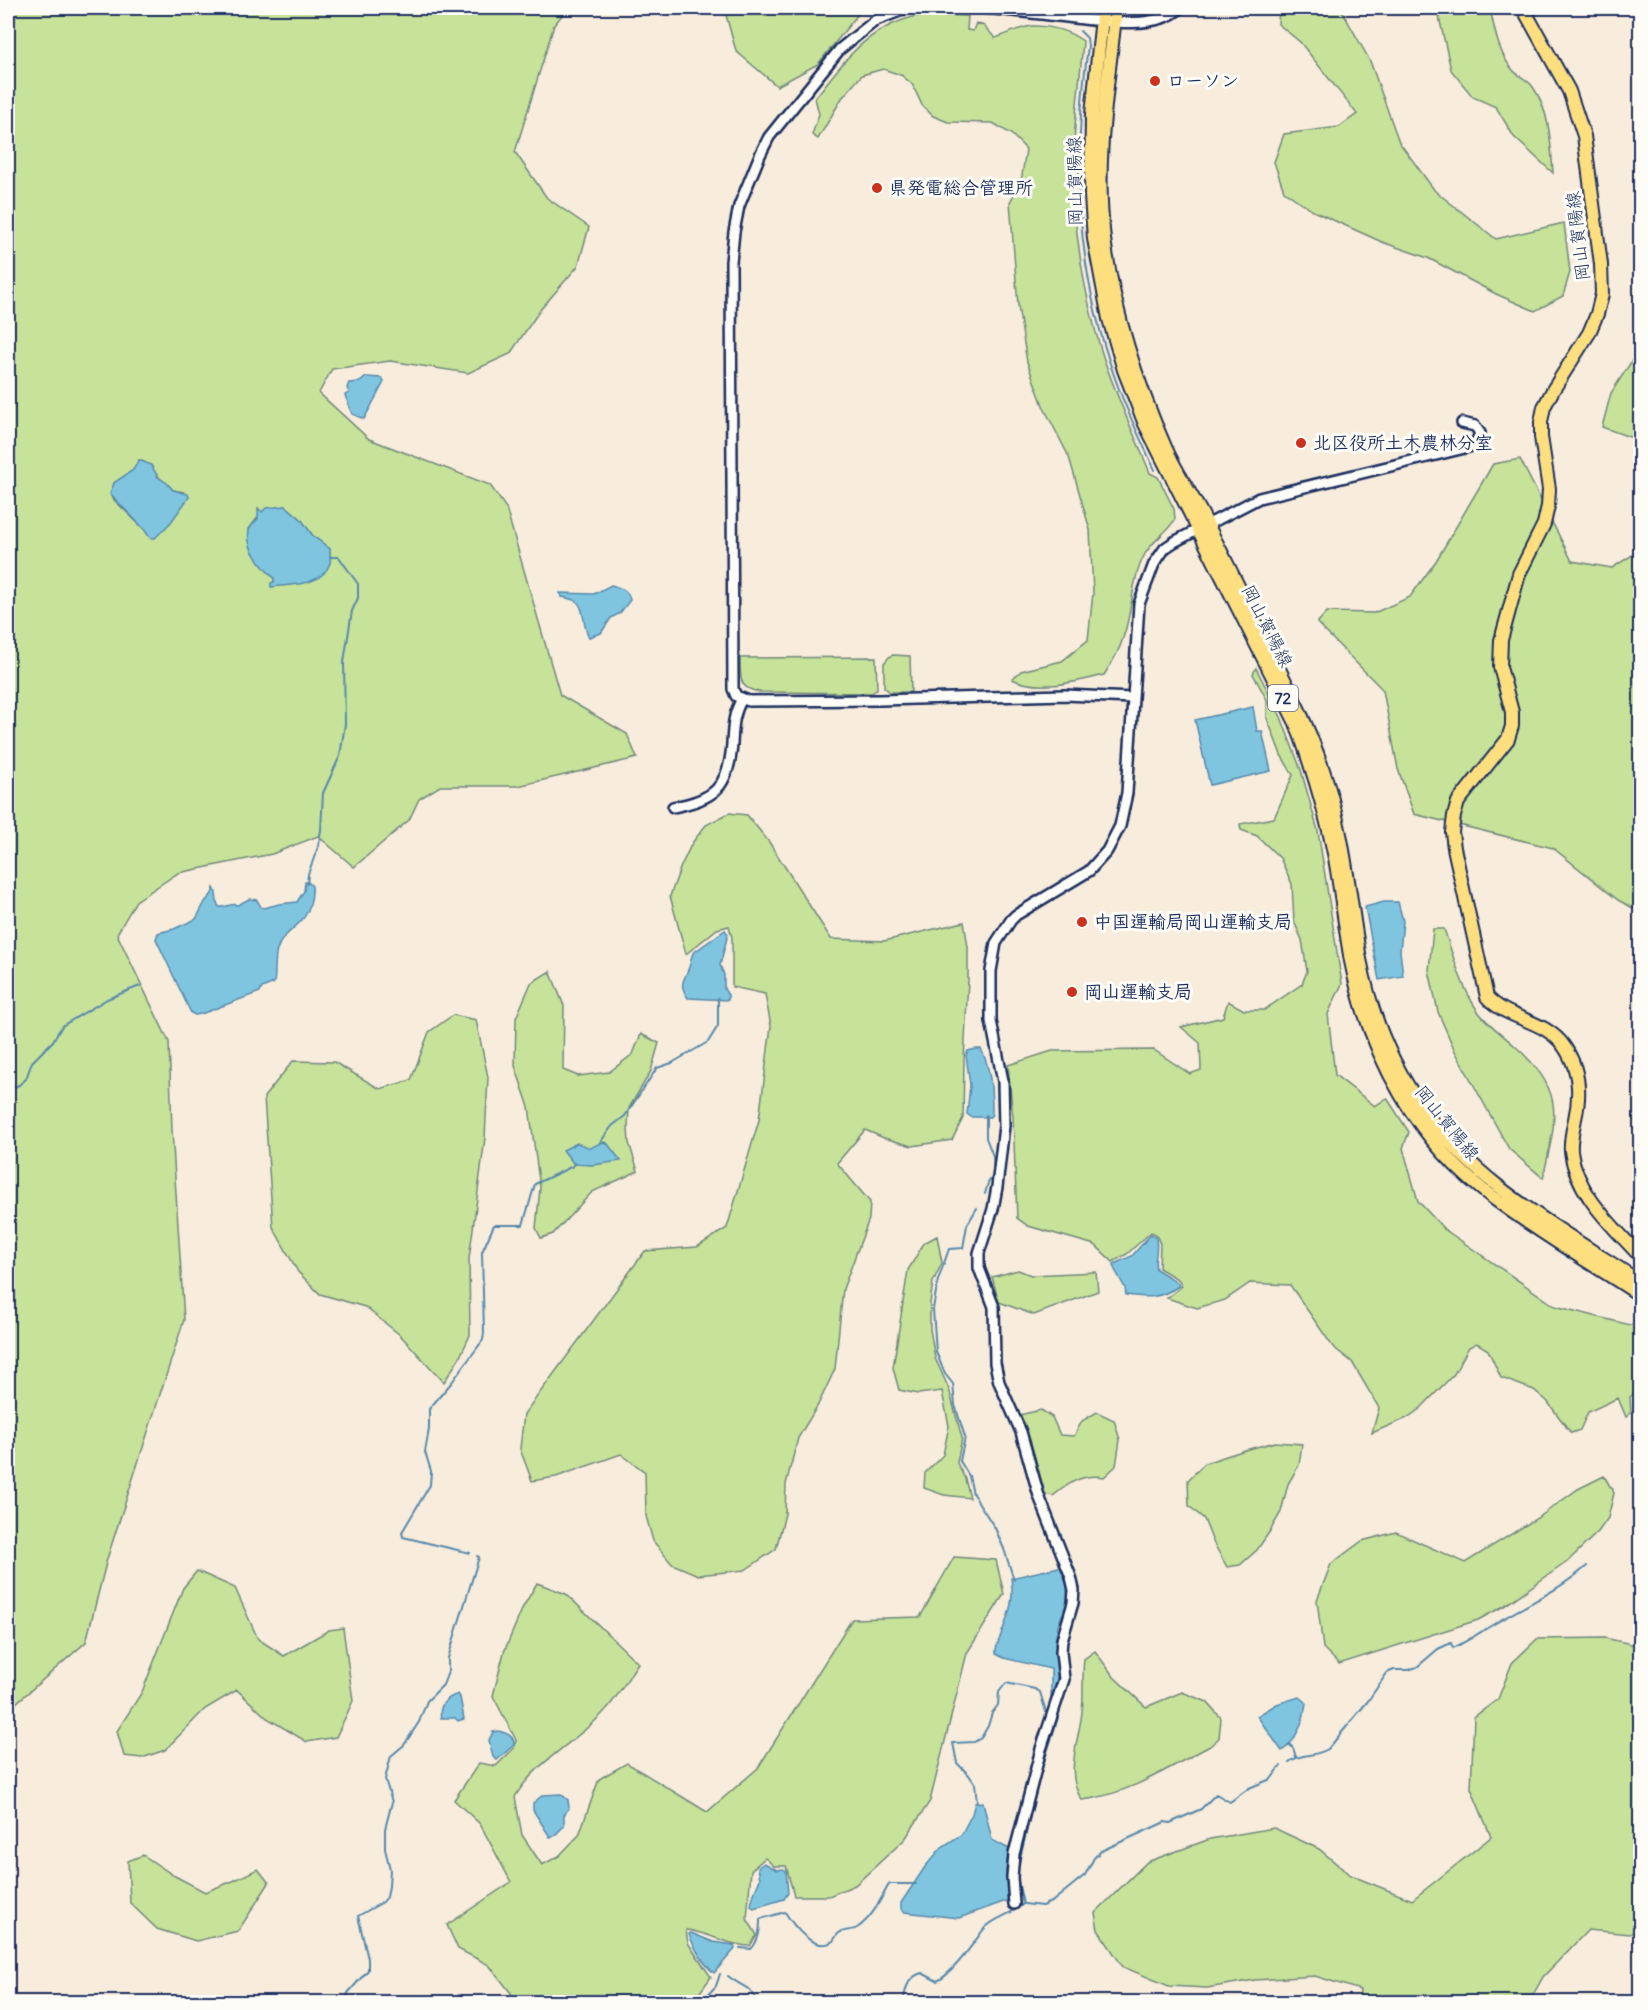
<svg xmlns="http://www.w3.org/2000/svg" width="1648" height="2010" font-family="Delius,'Klee One',sans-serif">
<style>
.green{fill:#c7e299;stroke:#71887c;stroke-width:1.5;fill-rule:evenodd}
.water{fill:#7fc5e0;stroke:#5789ac;stroke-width:1.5}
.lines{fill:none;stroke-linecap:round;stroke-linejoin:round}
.stream{stroke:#5789ac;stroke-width:2}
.tertiary-casing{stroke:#1b2f5e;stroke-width:14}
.primary-casing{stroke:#1b2f5e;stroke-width:16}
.tertiary{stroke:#fdfcf7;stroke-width:9}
.primary{stroke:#fedf80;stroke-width:12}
.poi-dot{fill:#c8321e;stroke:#fdfcf7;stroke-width:2}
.labels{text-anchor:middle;stroke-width:6;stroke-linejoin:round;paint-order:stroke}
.shield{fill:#fdfcf7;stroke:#5f6c8c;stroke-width:1.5}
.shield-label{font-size:16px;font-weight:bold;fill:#1b2f5e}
.poi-label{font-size:18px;font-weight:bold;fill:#1b2f5e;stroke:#fdfcf7;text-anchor:start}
.street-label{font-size:18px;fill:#1b2f5e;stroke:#fdfcf7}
</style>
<rect width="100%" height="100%" fill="#f8ecdc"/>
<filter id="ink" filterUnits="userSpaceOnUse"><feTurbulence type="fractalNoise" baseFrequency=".0167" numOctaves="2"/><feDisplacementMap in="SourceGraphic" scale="12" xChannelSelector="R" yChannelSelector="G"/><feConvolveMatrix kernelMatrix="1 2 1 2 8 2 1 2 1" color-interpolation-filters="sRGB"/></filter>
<g filter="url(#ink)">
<path class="green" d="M8,8H568L554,25L515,152L547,198L589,227L578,266L540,310L510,354L468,373L390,361L332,369L319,393L369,439L490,485L506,508L560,695L627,734L637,758L518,786H440L419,799L409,820L354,867L318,836L272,854L178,873L136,901L117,934L169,1042L172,1130L184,1320L107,1559L86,1642L8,1710ZM139,460C153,466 148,466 158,476C162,482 168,484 173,490L184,492L144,529L113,499L114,483L133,470ZM286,506L301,519L313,536L330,549L271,586L274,582V578C257,561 253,552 249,529L262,512Z
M724,8H863L818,64L777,86L736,51Z
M1279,8H1338L1342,11L1370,61L1399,142L1435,191L1496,239L1564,223L1570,272L1563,296L1535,311L1496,294L1428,258L1382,242L1313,211L1284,191L1274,162L1284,134L1339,127L1357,114L1300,42L1278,24Z
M1437,8H1490C1494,27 1498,53 1512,69C1517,76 1528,79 1533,87C1550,111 1551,145 1553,173L1514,137L1496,107L1473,97L1451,70Z
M925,14L968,16L967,30L973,31L976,23L984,26L995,38C1006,35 1020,27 1032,26C1050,25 1069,31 1083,41C1080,84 1073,126 1073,169C1073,226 1084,295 1101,350C1114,392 1134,433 1150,473L1158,477L1174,509L1175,519C1168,532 1153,540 1145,554C1131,579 1133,611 1123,638C1119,652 1112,663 1104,675C1075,682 1040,692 1012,679L1021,671L1062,661L1088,640L1093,593L1090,530L1069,457L1044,408L1027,362L1018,306L1010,202L1021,182L1026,149L1011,134L993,123L948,122L933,116L922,105L912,84L901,75L883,69L862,75L842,98L818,139L812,135L819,114L815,98C848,56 869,25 925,14Z
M1640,348V444L1638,440L1602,427L1611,393Z
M1520,459L1572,561L1612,568L1640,550V912L1618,900L1553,848L1414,814L1398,769L1383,690L1317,623L1327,612L1374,613L1410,597L1436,561L1493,464Z
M893,655L910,656L911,692H890L884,687V663L889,657Z
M876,657L877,689L872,693L759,692C737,688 741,677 740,658Z
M1256,668L1281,717L1301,770L1318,831L1342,984L1328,1014L1335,1075L1375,1106L1387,1098L1409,1132L1403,1148L1418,1201L1444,1229L1555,1306L1630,1325L1640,1321V1388L1630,1397L1631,1413L1626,1417L1618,1398L1588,1412L1580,1430L1571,1433L1547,1401L1534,1390L1501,1378L1488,1350L1477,1343L1469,1347L1454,1374L1421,1408L1407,1418L1372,1433L1379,1408L1352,1362L1333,1347L1290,1285L1250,1283L1225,1300L1197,1308L1167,1298L1182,1286L1179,1280L1159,1268L1160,1244L1156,1234L1151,1232L1127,1254L1113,1262L1095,1245L1028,1226L1017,1218L1013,1118L1008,1065L1052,1051L1154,1050L1190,1074L1201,1070L1200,1043L1181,1027L1223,1017L1228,1001L1244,1010H1264L1302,984L1307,971L1302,940L1294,921L1292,884L1280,858L1257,836L1241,830L1240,824L1274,818L1293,775L1281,755L1267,718V700L1253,674Z
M729,813L747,815L769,842L831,939L884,941L964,922L968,947V979L964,1061L963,1118L952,1140L912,1146L884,1138L865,1130L837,1163L870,1202L869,1219L843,1289L835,1369L818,1405L798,1438L786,1484L785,1514L776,1549L745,1570L698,1575L672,1564L653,1541L646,1516L645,1472L621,1454L556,1477L532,1481L520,1449L524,1414L645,1251L697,1247L727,1228L759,1120L771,1026L765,994L732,987V937L729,926L717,929L686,954L670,896L681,866L692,843L706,825Z
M1433,929H1444C1453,956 1461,985 1477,1010C1486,1023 1502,1034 1514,1045C1566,1092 1557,1115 1543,1178L1509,1149L1455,1051L1438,1012L1429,970Z
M550,971L564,1006L563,1070L578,1076L609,1072L633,1054L641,1034L659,1043L651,1071L629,1108L628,1128L629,1143L638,1171L592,1192L553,1234L541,1238L536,1228L540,1188L529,1107L515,1066L516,1018L531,983Z
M453,1015L476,1020L488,1077L485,1138L469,1259L470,1335L459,1359L444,1382L400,1335L365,1307L320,1294L298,1272L273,1227L264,1097L293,1061L334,1062L380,1089L411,1080L429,1032Z
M937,1236L942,1263L933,1282L930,1303V1329L935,1358L949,1389L962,1438L957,1463L965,1479L970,1498L944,1495L924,1488L925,1473L943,1455L949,1426L942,1391L918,1394L899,1390L893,1368L908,1270L924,1243Z
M1018,1270L1031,1275L1096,1272L1098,1291L1034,1315L999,1302L992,1277Z
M1041,1410L1052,1417L1060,1435L1074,1436L1082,1421L1097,1412L1114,1420L1120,1440L1116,1466L1104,1477C1083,1473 1069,1483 1053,1496L1045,1494L1031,1443L1019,1415Z
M1275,1442L1302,1444L1299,1465L1288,1484L1281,1512L1270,1531L1257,1550L1240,1565L1227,1567L1213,1542L1204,1519L1189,1506L1188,1480L1205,1463L1245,1450Z
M1604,1476L1614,1493L1608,1518L1598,1532L1567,1562L1504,1606L1478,1620L1339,1664L1323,1648L1317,1600L1331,1564L1362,1541L1396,1532L1465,1563L1542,1515L1578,1489Z
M954,1557L996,1560L1004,1594L967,1653L930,1801L905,1839L855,1885L829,1896H794L786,1866H774L765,1858L751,1870L747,1919L757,1935L750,1946C728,1946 708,1932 686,1930L688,1943L711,1977L693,2002H516L514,1997L489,1965L458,1949L447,1925L511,1882L480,1824L454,1800L479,1763L496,1766L514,1748L516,1740L493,1696L504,1652L523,1607L537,1583L566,1594L638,1663C627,1679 617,1699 603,1713C576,1742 535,1762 515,1797L522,1835L542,1865L559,1856L579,1835L599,1779L627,1763L707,1812L758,1768L852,1619L920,1617Z
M197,1571L235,1588L258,1639L284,1656L329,1630L343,1628L353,1701L336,1737L307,1742L267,1718L237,1690L205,1709L165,1750L142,1758L124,1756L117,1731L142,1692L183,1588Z
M1605,1638L1640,1646V1927L1630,1934L1588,1930L1543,1977L1529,2002H1359L1360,1990L1315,1976L1255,1980L1207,1988L1169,1986L1123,1967L1098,1930L1095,1913L1147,1862L1210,1839L1274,1828L1319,1849L1350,1875L1412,1900L1491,1837L1471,1788L1474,1717L1498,1699L1512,1663L1537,1639Z
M1095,1651L1114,1677L1146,1707L1182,1692L1207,1702L1221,1718L1219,1738L1210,1746C1170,1767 1128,1795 1082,1800C1064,1774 1079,1740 1082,1712C1084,1694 1082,1677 1084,1659Z
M143,1855L173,1875L205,1892L233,1881L258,1869L269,1883L238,1931L196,1941L157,1929L130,1903L128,1861Z"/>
<path class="water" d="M366,377L382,378L384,382L364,419L352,414L345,395L349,393L347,388L349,383L360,382Z
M139,460L151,465L158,477L167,483L173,490L188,494L189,497L171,522L155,538H150L144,529L110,494L114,483L133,470Z
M286,506L301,519L313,536L330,549C330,553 331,560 330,563C322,587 291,584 271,587V583L274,582V578C263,567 245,549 249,531C250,526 255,522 258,519V508L262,512L266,508Z
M611,585C619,588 629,589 630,600L620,613L611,618L601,633L589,637C583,628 585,607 576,601C572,599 566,598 562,597L560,593L594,594Z
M1253,707L1257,731H1262L1271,771L1210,785L1195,720Z
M305,882H308L312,886C313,897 309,913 301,921C293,930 280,937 277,950C274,961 276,972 274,983L262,988L260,992L201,1014L195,1015L191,1013L156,939L158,933L174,929L196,919L205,902L212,894L214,888C218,894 215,901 219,907C226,908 231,903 238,905L249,899L257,900L261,907L264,908L279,904L297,902L304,891Z
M1384,902H1398L1403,921L1400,951L1403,976L1379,980L1365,907Z
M725,930L728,934L720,965L724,975V989L728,995V1000L688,998C678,983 684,982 689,967C691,962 691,958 693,953Z
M976,1049H981C991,1068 992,1093 992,1114L990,1117H971L967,1114L970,1085L966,1055L968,1051Z
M603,1142L607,1143L621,1161L593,1165L574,1164L563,1150L577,1143L590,1148Z
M1151,1234L1155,1236C1160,1246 1153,1258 1156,1269L1177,1282L1179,1286C1159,1299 1148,1298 1126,1295L1125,1288L1114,1268V1264L1132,1256Z
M1059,1567H1061L1067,1584L1068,1602L1058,1625L1055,1642L1058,1670L1054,1698L1051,1699V1669L1004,1658L996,1654V1649C1004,1623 1016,1606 1011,1578Z
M458,1694L460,1697L464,1719L458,1721L455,1718H441C438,1705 446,1698 458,1694Z
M1299,1697L1306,1703C1304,1719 1297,1741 1282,1751L1257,1716L1277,1704Z
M499,1731C507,1734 514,1735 514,1745L497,1760L493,1757L489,1740L493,1732Z
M561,1794L568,1800L569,1808L564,1815V1826L554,1836L550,1837L533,1810V1803L543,1795Z
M983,1802L992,1840L1009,1849L1006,1872L1009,1898L1006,1901L959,1918L904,1912L901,1909V1903L925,1867L942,1847L961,1835L972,1814L975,1803Z
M764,1863L777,1870L783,1869L786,1871L788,1893L784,1899L754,1908L751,1906C752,1895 757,1888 760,1879L758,1867Z
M691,1933L713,1942L734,1945L735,1949L714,1973C704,1965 693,1946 689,1934Z"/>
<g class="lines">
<path class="stream" d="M1080,31L1087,38L1088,46C1072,165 1075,267 1116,381C1127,412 1141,441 1155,470
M307,884L308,874L318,847L321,830L323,793L340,756L345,724L344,662L352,611L358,598V584L339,557H330
M8,1090L19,1085L26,1079L32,1062L53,1041L62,1026L107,999L140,986
M599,1144L612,1126L625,1116L657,1068L672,1063L708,1042L718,1026V998
M985,1194L988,1183L994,1174L993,1156L986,1138V1115
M977,1208L967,1225L963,1248L949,1249L938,1280L933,1309L936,1352L945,1374L953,1384L955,1405L965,1437L960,1461L969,1476L973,1494L995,1528L1004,1549L1014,1580
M470,1553L403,1537L402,1532L430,1485L431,1471L425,1452L429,1429V1409L452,1382L483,1340L484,1333L482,1252L494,1225H523L535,1184L573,1166L574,1163
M1289,1744L1293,1748L1296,1757
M1289,1762C1300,1753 1315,1757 1328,1749L1368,1701L1387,1673L1394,1670H1408L1417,1667L1438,1649L1451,1643L1453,1648C1468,1641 1480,1632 1494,1624C1526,1605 1558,1591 1587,1566
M977,1803L975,1784L969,1775L957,1763L953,1743L974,1742L981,1738L988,1726L992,1713L998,1705L999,1692L1006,1683L1035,1689L1040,1692L1046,1712
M1024,1904L1042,1906L1053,1901L1085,1875L1094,1858L1101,1851L1165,1822L1170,1823L1201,1809L1216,1794L1230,1802L1249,1788L1271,1779L1281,1766
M740,1948L751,1949C759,1941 760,1930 760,1919L785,1912C793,1925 814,1954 833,1941C835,1939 836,1935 839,1933C844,1930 852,1931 857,1928C872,1918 880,1901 888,1886L890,1884H916
M728,1976C742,1988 748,1983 757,2002
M346,2002L348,1993L368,1970V1959L358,1916L383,1902L387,1897L389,1886L390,1869L385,1849V1829L392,1802L385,1779L391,1756L404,1745L419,1722L427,1701L443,1685L448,1672V1658L479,1557L477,1556
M701,2002L716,1986L720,1974
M903,2002C906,1989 907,1977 922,1973L937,1981C951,1976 974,1942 984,1929C994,1917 1012,1915 1023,1904L1018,1881V1867L1040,1775L1059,1714"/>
<defs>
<path id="tertiary" d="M908,8L876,20L840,49L769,137L760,155L739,206L734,232L731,262L733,689L736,696L749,701L880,700L1065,695L1132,698
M983,8C1007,10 1032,13 1057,16C1091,19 1153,33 1180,8
M673,807C713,800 729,788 732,744C733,727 733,714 742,699
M1014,1904L1012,1877L1014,1854L1041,1749L1064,1679L1061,1652L1062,1640L1073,1603L1074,1590L1071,1577L1039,1496L1021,1432L999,1382L995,1363L994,1307L979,1268V1253L993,1209L997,1187L1004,1126L1003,1081L991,1021V971L996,943L1011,920L1016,915L1089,871L1107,851L1120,826L1127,793L1139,604L1154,564L1165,548L1174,542L1259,498L1469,447L1476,443L1480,433L1475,426L1462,423"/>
<path id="primary" d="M1103,8L1092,114L1091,196L1094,239L1109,319L1124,370L1145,424L1296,723C1312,767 1326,812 1335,858C1341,892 1345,927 1351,961C1370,1056 1417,1143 1496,1200C1542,1234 1593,1264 1640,1295
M1116,8C1108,85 1094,161 1104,239C1114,312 1136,381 1165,447C1177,474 1194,498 1207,524C1227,563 1246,602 1265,641C1286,683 1307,723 1322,767C1344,829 1349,895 1360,959C1370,1011 1391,1063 1421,1106C1475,1185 1562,1230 1640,1282
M1523,8L1569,91L1584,136L1601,264L1602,294L1597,314L1589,333L1553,390L1544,407L1541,422V437L1549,489L1548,506L1544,524L1519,574L1501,640L1500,667L1512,712V726L1508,739L1458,802L1454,816L1452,832L1454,848L1487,997C1507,1020 1544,1019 1563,1045C1580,1068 1581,1093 1575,1119C1573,1129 1570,1140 1571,1151C1576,1194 1613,1226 1640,1256"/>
</defs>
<use href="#tertiary" class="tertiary-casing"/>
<use href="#primary" class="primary-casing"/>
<use href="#tertiary" class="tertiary"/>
<use href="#primary" class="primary"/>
</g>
</g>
<g class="poi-dot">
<circle cx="1155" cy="81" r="6"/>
<circle cx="877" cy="188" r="6"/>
<circle cx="1301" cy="443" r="6"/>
<circle cx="1082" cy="922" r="6"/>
<circle cx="1072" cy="992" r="6"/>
</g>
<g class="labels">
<rect class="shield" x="1268" y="685" width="30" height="26" rx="4.5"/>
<g class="shield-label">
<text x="1283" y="704">72</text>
</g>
<g class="poi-label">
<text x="1167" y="87">ローソン</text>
<text x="889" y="194">県発電総合管理所</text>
<text x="1313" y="449">北区役所土木農林分室</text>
<text x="1094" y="928">中国運輸局岡山運輸支局</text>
<text x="1084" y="998">岡山運輸支局</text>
</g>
<g class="street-label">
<text transform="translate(1075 181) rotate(-91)" y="6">岡山賀陽線</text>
<text transform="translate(1578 236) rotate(-97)" y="6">岡山賀陽線</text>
<text transform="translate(1267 626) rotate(63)" y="6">岡山賀陽線</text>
<text transform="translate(1447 1123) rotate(51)" y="6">岡山賀陽線</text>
</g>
</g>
<rect width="1648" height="2010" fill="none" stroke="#fdfcf7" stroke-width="30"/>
<rect x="15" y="15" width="1618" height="1980" fill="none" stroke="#1b2f5e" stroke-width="2" filter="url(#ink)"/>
</svg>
